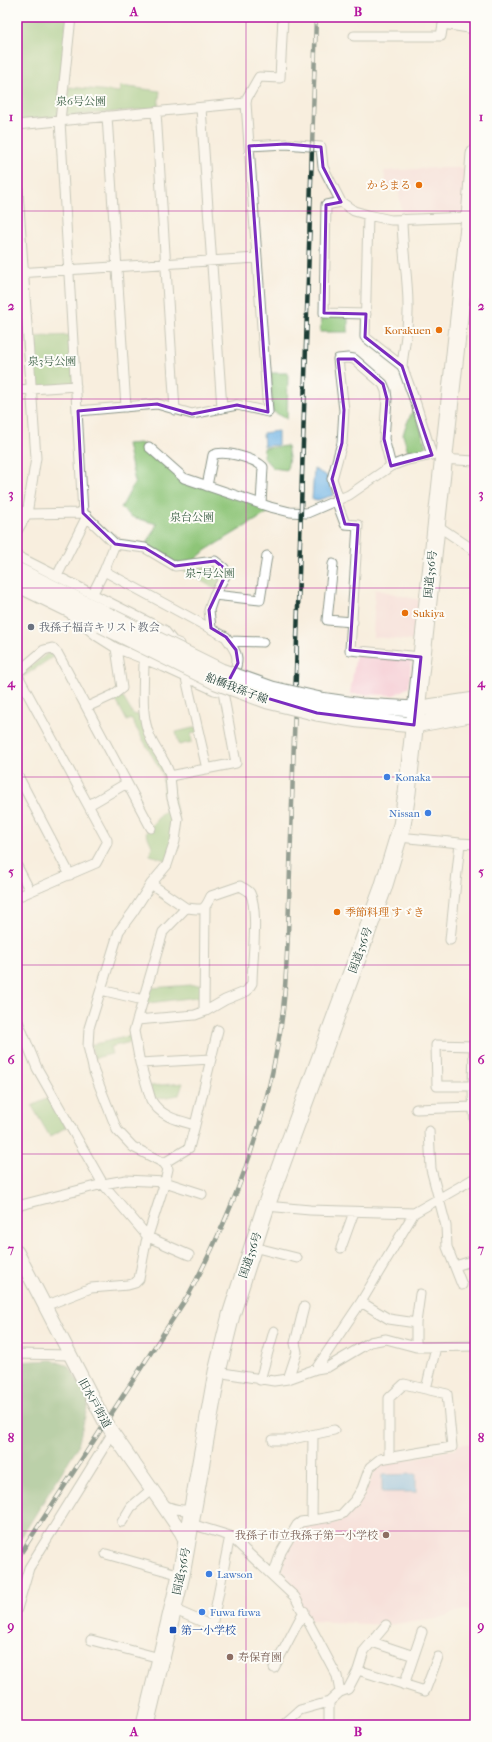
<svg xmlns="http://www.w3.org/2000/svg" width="492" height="1742" font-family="'IM FELL French Canon','Noto Serif JP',serif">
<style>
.built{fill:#f6cfd6}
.green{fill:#8ec578;stroke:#568156}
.forest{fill:#72aa68;stroke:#48744e}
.water{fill:#6eb2e4;stroke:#46788c}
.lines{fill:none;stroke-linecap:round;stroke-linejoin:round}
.street-casing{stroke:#8c9689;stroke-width:11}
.secondary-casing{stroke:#8c9689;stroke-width:15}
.primary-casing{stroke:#8c9689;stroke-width:17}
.highway-casing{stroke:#8c9689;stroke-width:19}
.street{stroke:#fff;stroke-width:9}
.secondary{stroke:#fff;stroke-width:13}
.primary{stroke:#fff;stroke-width:15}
.highway{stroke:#fff;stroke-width:17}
.rail-casing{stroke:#1f3d34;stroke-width:4.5}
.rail{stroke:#fdfcf7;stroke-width:3;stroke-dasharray:9;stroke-linecap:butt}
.primary-bridge-casing{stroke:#8c9689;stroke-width:17;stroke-linecap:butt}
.primary-bridge{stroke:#fff;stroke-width:15}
.marked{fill:none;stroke:#7b2cbf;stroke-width:3;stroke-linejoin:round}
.grid{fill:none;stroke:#b5179e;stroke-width:1;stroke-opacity:0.55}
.food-dot{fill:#e8710a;stroke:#fdfcf7;stroke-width:1.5}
.worship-dot{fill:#6b7280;stroke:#fdfcf7;stroke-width:1.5}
.shop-dot{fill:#3f7fe0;stroke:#fdfcf7;stroke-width:1.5}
.education-dot{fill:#8d6e63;stroke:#fdfcf7;stroke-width:1.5}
.transit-dot{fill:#1a4fb4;stroke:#fdfcf7;stroke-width:1.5}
.labels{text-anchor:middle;stroke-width:4;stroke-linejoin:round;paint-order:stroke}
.park-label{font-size:11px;fill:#3b5f45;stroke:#fdfcf7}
.food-label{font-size:11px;fill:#c56008;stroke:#fdfcf7;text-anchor:end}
.street-label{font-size:11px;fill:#1f3d34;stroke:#fdfcf7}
.worship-label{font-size:11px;fill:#5b616d;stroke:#fdfcf7;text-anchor:start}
.shop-label{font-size:11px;fill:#366cbe;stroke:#fdfcf7;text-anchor:start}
.education-label{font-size:11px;fill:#785e54;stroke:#fdfcf7;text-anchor:end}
.transit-label{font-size:11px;fill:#164399;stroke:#fdfcf7;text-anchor:start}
.neatline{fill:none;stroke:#b5179e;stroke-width:1.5}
.grid-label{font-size:13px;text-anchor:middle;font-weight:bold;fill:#b5179e}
</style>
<rect width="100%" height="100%" fill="#fdfcf7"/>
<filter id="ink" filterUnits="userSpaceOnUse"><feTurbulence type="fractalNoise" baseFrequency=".025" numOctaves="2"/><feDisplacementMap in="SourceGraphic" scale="8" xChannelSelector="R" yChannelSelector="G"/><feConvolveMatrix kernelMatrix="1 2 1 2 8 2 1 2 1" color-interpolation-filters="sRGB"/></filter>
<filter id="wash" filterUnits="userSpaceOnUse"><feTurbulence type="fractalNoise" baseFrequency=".012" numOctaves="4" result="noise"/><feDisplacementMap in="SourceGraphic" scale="16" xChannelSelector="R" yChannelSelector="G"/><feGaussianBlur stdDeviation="0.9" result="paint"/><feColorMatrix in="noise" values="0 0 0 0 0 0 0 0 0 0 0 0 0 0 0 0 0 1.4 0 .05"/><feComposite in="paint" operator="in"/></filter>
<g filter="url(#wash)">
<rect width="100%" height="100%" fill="#f8eede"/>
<path class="built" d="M436,168H469L465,207L460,212L402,213L398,187L387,189L384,171Z
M375,589L419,600L413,641L373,637Z
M356,654L411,659L409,687L394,695L350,694Z
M475,1443V1609L463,1610L437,1619L386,1625L311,1621L280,1578L285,1555L300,1530L310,1525L337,1523L346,1517L358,1505L364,1496L376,1469L380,1465L456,1449V1445Z"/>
<path class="green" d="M17,17H67L58,115L54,117L17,120Z
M120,86L160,91L158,108L69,116L66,113L69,87L120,92Z
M321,317H348V332H320Z
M73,335L76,386L32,389L28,337Z
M271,373H288L287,419L272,411Z
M414,407L426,447L424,451L409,455L403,435L405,428Z
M140,443L149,447L184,478L276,508L206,550L190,564L215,561L224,568L217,590L145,548L157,524L132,517L121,508L135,482L127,444Z
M287,446L289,457L287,470L273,468L263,457L264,448Z
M48,653H52L54,656L23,677V673Z
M119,691L133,714L145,716L168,765L178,819L168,861L150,855L152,846L146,833L162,813L165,812L162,773L131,719L127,721L113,695Z
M197,727L198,732L191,734L192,742L179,745L176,732Z
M204,984V996L142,1004L150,988Z
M134,1035L135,1041L110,1047L112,1054L94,1058L91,1045Z
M183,1083L179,1095L155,1099L150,1086Z
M50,1097L66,1127L50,1137L32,1106Z"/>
<path class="forest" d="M52,1360L69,1366L89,1400L78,1446L17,1544V1362Z"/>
<path class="water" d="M278,431V445L264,446L263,433Z
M314,469L327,476L334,495L318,500L312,499Z
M416,1474V1492H382V1475Z"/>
</g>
<g filter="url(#ink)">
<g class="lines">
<defs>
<path id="street" d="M71,17L60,121L83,513
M354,36H441L443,24L475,29
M201,108L222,408
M156,112L175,410
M107,116L126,407
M17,125L246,103L247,98L259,77L280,78L283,17
M249,146L286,144L321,147L323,167L341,202
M17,177L36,458L27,514L17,531
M368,215L391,220L470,217
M402,219C402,248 408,276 408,305C409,325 404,346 402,366
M17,273L257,258
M17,390L76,386
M78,411L157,404L192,414L237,405L268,412L246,103
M149,447L184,478L270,507L290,512L307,513L349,495L391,466L407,460L432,455L416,404L402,366L365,337L368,215L354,211L341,202L326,205L324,313L366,314
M440,459L475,461
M207,486L213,455C224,450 254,458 263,467L261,504
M339,499L332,479L342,443L344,410L338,359L348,358L354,359L383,384L386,391L387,399L384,439L391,466
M336,500L345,524L358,525L350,650L421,657
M17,509L27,514L83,513L115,544L145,548L175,566L215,561L224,568L225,576L214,595
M435,524L475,551
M17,556L164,630L173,641L180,644
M333,564L327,620L353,622
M104,571L226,637C235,651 241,656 234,672
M57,576L87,516
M93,593L104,571L115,544
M72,616L97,636L116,648L164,667L214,690L223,692
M211,628L209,610L214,595L260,600L267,556
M229,641L263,642
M144,660C144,685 140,714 150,737C156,752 166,760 170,776
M17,673L44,650L52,648L58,654L151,828
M17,674L107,840V843L96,863L17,897
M186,678L207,769
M87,707L113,695L122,688L116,648
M17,774L70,875
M89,805L127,783
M399,837L460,843L450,940
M460,843L475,844
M17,866L30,891
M151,884L186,908L163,932L134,1031L140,1063L151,1100C161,1117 177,1120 195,1125L189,1148L164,1163
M205,908L204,1008L206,1011
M101,990L143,1000
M17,1019L37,1068L103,1184L148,1237L189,1255
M137,1020L195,1015L206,1011L225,1000L247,991L252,983C252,962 259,910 250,893C248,890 243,888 240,886L211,896C203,913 203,909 186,908
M211,1059L218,1030
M140,1063L211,1059L195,1125
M473,1086H437L436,1045L474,1046C474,1070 471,1096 475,1120
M416,1109L473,1107
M429,1131L431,1169L446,1226L447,1247L462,1285
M17,1206L103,1184L126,1180L165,1182L202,1194
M266,1206L310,1210L414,1213L475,1178
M253,1247L297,1258
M341,1248L354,1212
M455,1266L475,1260
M361,1302L389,1319L416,1323
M45,1306L91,1288L128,1285L135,1283L139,1279L146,1242L165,1182L168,1169L164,1163L133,1147L117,1130L94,1072L88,1046L89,1028L119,931L133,912L151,884L167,865L175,841L178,819L172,798L170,776L236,763L223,692L228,682
M416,1347V1323L420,1294
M17,1354L70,1355
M316,1369L361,1302L414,1213
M217,1372L274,1381L288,1379L316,1369L328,1367L370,1342L386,1339L416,1347L475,1346
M288,1379L297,1352L295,1343L304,1307
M260,1380L274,1331
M426,1389L436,1347
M273,1440H288L334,1430
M164,1505C174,1510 181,1510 192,1510
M312,1519L313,1436
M122,1522L131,1507L152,1489
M191,1524L230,1536L295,1597L337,1676L340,1692
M106,1554L181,1575
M273,1576L281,1552L297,1525L301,1522L331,1517L342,1514L355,1500L362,1489L370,1467L380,1459L452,1447L447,1394L404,1384L389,1398V1457
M17,1609L29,1568L112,1434
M173,1609L212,1626L230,1536
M91,1640L160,1658
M372,1642L414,1656
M274,1668L304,1611
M358,1670L425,1691L438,1657
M404,1685L422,1632
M329,1702V1725
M283,1725L300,1710L329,1702L340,1692L348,1689L358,1670L364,1651L386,1625"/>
<path id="secondary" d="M17,1252L105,1422L162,1504L181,1532L187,1544"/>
<path id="primary" d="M17,570L106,614
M17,584L101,625
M320,700L361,706L415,709L475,700
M317,713L359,720L414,725L475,714"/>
<path id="highway" d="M145,1725L181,1575L217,1372L231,1315L266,1206L383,888L402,825L407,793L470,217L475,154"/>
</defs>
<use href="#street" class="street-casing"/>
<use href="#secondary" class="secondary-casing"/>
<use href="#primary" class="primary-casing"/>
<use href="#highway" class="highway-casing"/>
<use href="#street" class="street"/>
<use href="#secondary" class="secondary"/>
<use href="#primary" class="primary"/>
<use href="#highway" class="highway"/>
<defs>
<path id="rail" d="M17,1559L189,1294C233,1212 262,1135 278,1043C285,1008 286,971 288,934L316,17"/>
</defs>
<use href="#rail" class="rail-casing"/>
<use href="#rail" class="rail"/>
<defs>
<path id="primary-bridge" d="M106,614L221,671L272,689L320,700
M101,625L216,682L268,701L317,713"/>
</defs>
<use href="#primary-bridge" class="primary-bridge-casing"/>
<use href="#primary-bridge" class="primary-bridge"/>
</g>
</g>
<path d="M0 0H492V1742H0ZM286,144L321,147L323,167L341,202L326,205L324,313L366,314L365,337L402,366L432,455L391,466L384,439L387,399L383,384L354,359H338L344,410L342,443L332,479L345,524L358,525L350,650L421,657L414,725L317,713L226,686L238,663L236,650L226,637L211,628L209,610L225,576L224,568L215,561L175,566L145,548L115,544L83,513L78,411L157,404L192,414L237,405L268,412L249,146Z" fill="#f8eede" fill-opacity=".55" fill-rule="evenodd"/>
<path class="marked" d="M286,144L321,147L323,167L341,202L326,205L324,313L366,314L365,337L402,366L432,455L391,466L384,439L387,399L383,384L354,359H338L344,410L342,443L332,479L345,524L358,525L350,650L421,657L414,725L317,713L226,686L238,663L236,650L226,637L211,628L209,610L225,576L224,568L215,561L175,566L145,548L115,544L83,513L78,411L157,404L192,414L237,405L268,412L249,146Z"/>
<path class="grid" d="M246,17V1725M17,211H475M17,399H475M17,588H475M17,777H475M17,965H475M17,1154H475M17,1343H475M17,1531H475"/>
<g class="food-dot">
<circle cx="419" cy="185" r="4"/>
<circle cx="439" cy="330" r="4"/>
<circle cx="405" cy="613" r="4"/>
<circle cx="337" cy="912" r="4"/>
</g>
<circle class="worship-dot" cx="31" cy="627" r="4"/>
<g class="shop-dot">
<circle cx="387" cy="777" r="4"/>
<circle cx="428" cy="813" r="4"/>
<circle cx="209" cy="1574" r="4"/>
<circle cx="202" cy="1612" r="4"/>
</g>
<g class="education-dot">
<circle cx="386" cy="1535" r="4"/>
<circle cx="230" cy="1657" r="4"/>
</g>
<rect class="transit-dot" x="169" y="1626" width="8" height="8" rx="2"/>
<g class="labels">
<g class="park-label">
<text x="81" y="105">泉6号公園</text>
<text x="52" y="365">泉3号公園</text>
<text x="192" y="521">泉台公園</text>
<text x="210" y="577">泉7号公園</text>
</g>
<g class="food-label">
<text x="411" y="189">からまる</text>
<text x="431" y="334">Korakuen</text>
<text x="413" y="617" text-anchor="start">Sukiya</text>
<text x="345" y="916" text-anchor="start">季節料理 すゞき</text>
</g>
<g class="street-label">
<text transform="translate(430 574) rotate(-84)" y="4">国道356号</text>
<text transform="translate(237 688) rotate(21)" y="4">船橋我孫子線</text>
<text transform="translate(360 950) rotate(-70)" y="4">国道356号</text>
<text transform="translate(250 1255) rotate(-71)" y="4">国道356号</text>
<text transform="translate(95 1403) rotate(61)" y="4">旧水戸街道</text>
<text transform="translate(181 1571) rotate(-78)" y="4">国道356号</text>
</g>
<g class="worship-label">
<text x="39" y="631">我孫子福音キリスト教会</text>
</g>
<g class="shop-label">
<text x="395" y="781">Konaka</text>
<text x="420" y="817" text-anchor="end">Nissan</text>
<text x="217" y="1578">Lawson</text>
<text x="210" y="1616">Fuwa fuwa</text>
</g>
<g class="education-label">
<text x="378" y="1539">我孫子市立我孫子第一小学校</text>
<text x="238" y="1661" text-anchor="start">寿保育園</text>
</g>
<g class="transit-label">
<text x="181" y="1634">第一小学校</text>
</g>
</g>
<rect width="492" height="1742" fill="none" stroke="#fdfcf7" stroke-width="44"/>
<rect x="22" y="22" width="448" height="1698" class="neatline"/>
<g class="grid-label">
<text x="134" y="16">A</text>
<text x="358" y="16">B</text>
<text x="11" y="121">1</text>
<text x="481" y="121">1</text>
<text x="11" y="310">2</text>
<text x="481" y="310">2</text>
<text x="11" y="498">3</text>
<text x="481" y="498">3</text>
<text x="11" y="687">4</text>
<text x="481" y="687">4</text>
<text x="11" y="876">5</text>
<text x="481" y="876">5</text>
<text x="11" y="1064">6</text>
<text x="481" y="1064">6</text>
<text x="11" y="1253">7</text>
<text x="481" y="1253">7</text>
<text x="11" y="1442">8</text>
<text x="481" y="1442">8</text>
<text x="11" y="1630">9</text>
<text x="481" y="1630">9</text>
<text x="134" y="1736">A</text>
<text x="358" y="1736">B</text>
</g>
</svg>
